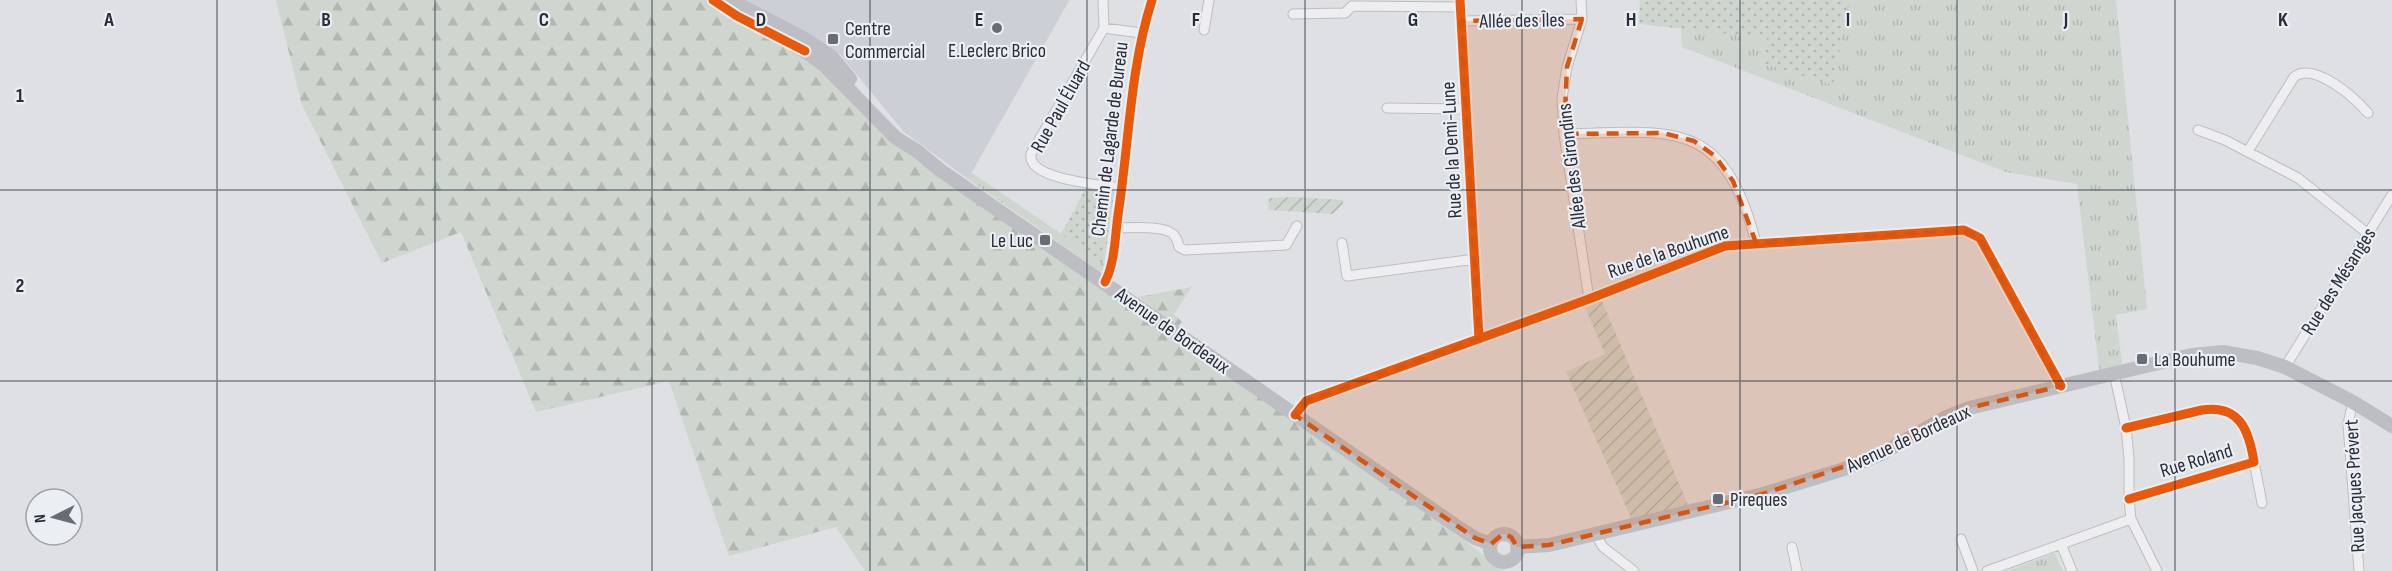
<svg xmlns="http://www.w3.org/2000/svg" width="2392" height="571" font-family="'Sofia Sans Condensed',sans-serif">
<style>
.built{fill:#cdcfd6}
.grass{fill:url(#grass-tufts)}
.forest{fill:url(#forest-firs)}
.park{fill:url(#park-dots)}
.garden{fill:url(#garden-furrows)}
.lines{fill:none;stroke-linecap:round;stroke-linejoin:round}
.street-casing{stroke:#bcbec1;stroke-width:11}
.street{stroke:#eeeef0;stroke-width:9}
.secondary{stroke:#bdbec3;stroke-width:14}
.cycleway-casing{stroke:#ebeef3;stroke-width:13}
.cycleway{stroke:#e8590c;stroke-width:9}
.marked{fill:#d55511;fill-opacity:0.2;stroke:#d55511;stroke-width:4.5;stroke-dasharray:12 8;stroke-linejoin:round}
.grid{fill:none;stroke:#282d3a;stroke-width:1.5;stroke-opacity:0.55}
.poi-dot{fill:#686c75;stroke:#ebeef3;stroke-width:2}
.labels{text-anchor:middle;stroke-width:4.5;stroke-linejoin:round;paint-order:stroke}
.street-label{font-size:20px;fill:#282d3a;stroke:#ebeef3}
.poi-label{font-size:20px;fill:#282d3a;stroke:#ebeef3;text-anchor:start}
.grid-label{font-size:20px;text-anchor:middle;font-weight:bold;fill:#282d3a;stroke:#ebeef3;stroke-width:4.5;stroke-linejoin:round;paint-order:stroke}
</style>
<defs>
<pattern id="grass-tufts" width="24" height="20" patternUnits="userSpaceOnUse" patternTransform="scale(1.5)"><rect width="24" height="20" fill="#ced6cf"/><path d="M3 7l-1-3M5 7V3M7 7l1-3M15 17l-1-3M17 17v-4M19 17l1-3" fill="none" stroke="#b1b8b2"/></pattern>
<pattern id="forest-firs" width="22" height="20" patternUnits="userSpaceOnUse" patternTransform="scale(1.5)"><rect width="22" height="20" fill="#ced6cf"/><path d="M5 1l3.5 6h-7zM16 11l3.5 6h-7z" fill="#b1b8b2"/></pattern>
<pattern id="park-dots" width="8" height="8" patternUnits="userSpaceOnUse" patternTransform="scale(1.5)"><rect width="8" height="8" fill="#ced6cf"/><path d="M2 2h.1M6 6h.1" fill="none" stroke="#b1b8b2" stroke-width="1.8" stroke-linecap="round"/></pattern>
<pattern id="garden-furrows" width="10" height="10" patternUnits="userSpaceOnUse" patternTransform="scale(1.5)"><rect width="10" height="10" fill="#ced6cf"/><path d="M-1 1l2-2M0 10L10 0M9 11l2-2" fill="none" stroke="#b1b8b2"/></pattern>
</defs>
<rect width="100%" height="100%" fill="#dee0e3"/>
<path class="built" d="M732,0H1067L1069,1L968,179L904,132L840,54Z"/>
<path class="grass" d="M1679,0H2116L2147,309L2116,315L2122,364L2100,376L2077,184L2006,172L1682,47Z
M972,173L1107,265V268L1101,272L968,179Z
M2055,553L2063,571H2007Z"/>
<path class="forest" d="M276,0H730L832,57L881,115L907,139L1455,525L1470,545L1505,571H865L836,527L729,556L669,381L536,412L461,232L382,263L302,105Z
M1192,287L1174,314L1182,322L1178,326L1138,297Z"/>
<path class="park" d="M1640,0H1849L1833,85L1765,64L1767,38L1639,24Z
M1086,188L1114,193L1104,264L1061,234Z"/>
<path class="garden" d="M1294,197L1343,200V204L1333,214L1268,210L1269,198Z
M1602,301L1688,505L1632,520L1566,372L1605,354L1585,308Z"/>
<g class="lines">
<defs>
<path id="street" d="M1103,0L1104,28
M1460,0L1479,339
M1581,0L1582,19L1567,67L1562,98L1564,134L1589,299
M1293,14L1345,13L1352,6L1460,7
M1461,21L1582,19
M1204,30L1209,0
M1387,108L1466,109
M2198,130L2225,140L2298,178L2367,233
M1564,134C1675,131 1724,118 1756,243
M2248,151L2294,77C2314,61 2355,98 2368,113
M1122,188C1104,185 1026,180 1031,154L1104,28L1141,33
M1116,228C1130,228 1163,225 1173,234C1177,238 1178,242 1179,247L1185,250L1286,245L1297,226
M1342,243L1347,276L1475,259
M1105,282C1115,263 1115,236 1118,215C1129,144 1130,68 1152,0
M2285,367L2392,195
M2114,373L2126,428L2129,458V499L2131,519L2157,571
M2353,402L2348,424L2359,571
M1295,415L1306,401L1589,299L1725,246L1964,230L1980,238L2061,386
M2126,428L2202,410C2240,404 2249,431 2254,462L2129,499
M2254,462L2262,503
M1595,534L1603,547L1634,571
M1961,539L1973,571
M2061,544L2072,571
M1792,547L1797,571
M1987,571L2131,519"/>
</defs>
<use href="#street" class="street-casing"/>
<use href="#street" class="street"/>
<path class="secondary" d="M713,0C749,24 790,38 824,65L896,138L917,151L940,170L1455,525L1475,538L1491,544
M730,0L805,39L832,57L850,79
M1490 548a14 14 0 1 1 28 0a14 14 0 1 1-28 0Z
M1517,547L1549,545L1763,494L1844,469L1881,454L1946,417L1969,408L2192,355L2223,352L2257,358L2285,367L2353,402L2392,426"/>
<defs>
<path id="cycleway" d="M713,0L737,16L805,51
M1460,0L1479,339
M1105,282C1115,263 1115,236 1118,215C1129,144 1130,68 1152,0
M1295,415L1306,401L1589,299L1725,246L1964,230L1980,238L2061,386
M2126,428L2202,410C2240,404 2249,431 2254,462L2129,499"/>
</defs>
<use href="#cycleway" class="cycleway-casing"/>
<use href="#cycleway" class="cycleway"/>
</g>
<path class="marked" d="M1582,19L1567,67L1564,134L1663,133L1694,141L1715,156L1733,181L1756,243L1964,230L1980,238L2061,386L1969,408L1881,454L1763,494L1549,545L1517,547L1511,537L1503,534L1491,544L1475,538L1295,415L1306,401L1479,339L1461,21Z"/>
<path class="grid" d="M217,0V571M435,0V571M652,0V571M870,0V571M1087,0V571M1305,0V571M1522,0V571M1740,0V571M1957,0V571M2175,0V571M0,190H2392M0,381H2392"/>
<g class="poi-dot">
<circle cx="997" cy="28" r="6"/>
<rect x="827" y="33" width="12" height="12" rx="3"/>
<rect x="1039" y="234" width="12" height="12" rx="3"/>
<rect x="2136" y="353" width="12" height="12" rx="3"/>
<rect x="1712" y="493" width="12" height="12" rx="3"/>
</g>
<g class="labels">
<g class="street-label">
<text transform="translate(1522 20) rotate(-1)" y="7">Allée des Îles</text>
<text transform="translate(1060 106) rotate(-61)" y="7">Rue Paul Éluard</text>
<text transform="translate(1109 139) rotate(-83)" y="7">Chemin de Lagarde de Bureau</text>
<text transform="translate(1451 150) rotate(-93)" y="7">Rue de la Demi-Lune</text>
<text transform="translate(1571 166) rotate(-97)" y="7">Allée des Girondins</text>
<text transform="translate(1668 251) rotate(-19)" y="7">Rue de la Bouhume</text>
<text transform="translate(2338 281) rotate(-58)" y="7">Rue des Mésanges</text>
<text transform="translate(1173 330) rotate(35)" y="7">Avenue de Bordeaux</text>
<text transform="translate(1908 438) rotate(-25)" y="7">Avenue de Bordeaux</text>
<text transform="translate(2196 460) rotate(-17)" y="7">Rue Roland</text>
<text transform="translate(2354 486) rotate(-93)" y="7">Rue Jacques Prévert</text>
</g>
<g class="poi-label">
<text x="845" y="35">Centre<tspan x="845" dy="23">Commercial</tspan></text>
<text x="997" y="57" text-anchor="middle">E.Leclerc Brico</text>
<text x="1033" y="247" text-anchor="end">Le Luc</text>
<text x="2154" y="366">La Bouhume</text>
<text x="1730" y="506">Pireques</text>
</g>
</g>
<g class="grid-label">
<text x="109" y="26">A</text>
<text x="326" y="26">B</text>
<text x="544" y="26">C</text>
<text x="761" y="26">D</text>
<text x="979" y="26">E</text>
<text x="1196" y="26">F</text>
<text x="1413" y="26">G</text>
<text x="1631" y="26">H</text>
<text x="1848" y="26">I</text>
<text x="2066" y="26">J</text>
<text x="2283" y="26">K</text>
<text x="20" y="102">1</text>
<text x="20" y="292">2</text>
</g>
<g transform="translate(54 517) rotate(264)"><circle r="28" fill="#ebeef3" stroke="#9da1a9" stroke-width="1.5"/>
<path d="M0-4.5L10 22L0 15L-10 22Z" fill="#686c75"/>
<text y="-9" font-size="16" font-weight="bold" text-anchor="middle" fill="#282d3a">N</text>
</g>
</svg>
